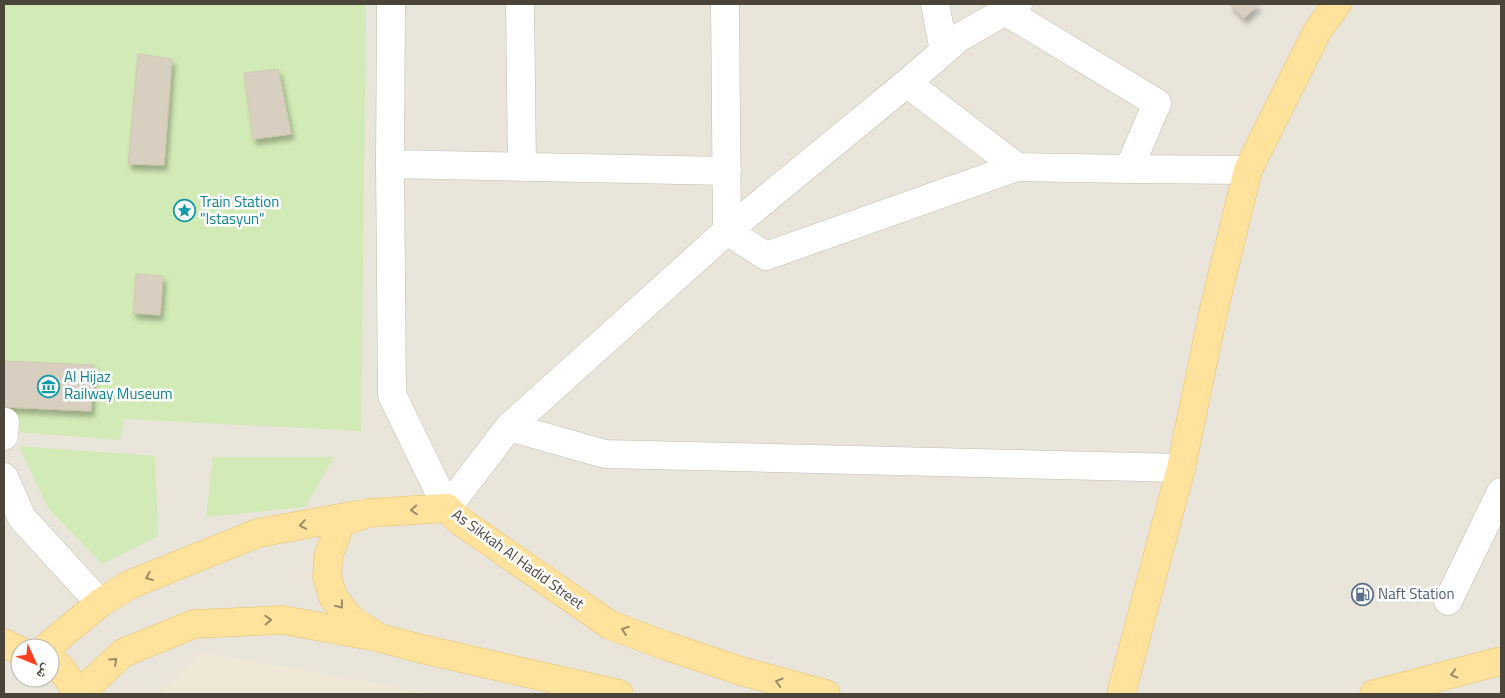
<svg xmlns="http://www.w3.org/2000/svg" width="1505" height="698" font-family="'Titillium Web','Noto Naskh Arabic',sans-serif">
<style>
.residential{fill:#eae5da;fill-rule:evenodd}
.education{fill:#efe8d6}
.green{fill:#d2eab5}
.building{fill:#d8cfc1;stroke:#d3c7b4;filter:url(#shadow)}
.lines{fill:none;stroke-linecap:round;stroke-linejoin:round}
.minor-casing{stroke:#c2bbae;stroke-width:29}
.major-casing{stroke:#e6c16a;stroke-width:29}
.minor{stroke:#fff;stroke-width:28}
.major{stroke:#ffe39c;stroke-width:28}
.oneway{stroke:#9c8c66}
.labels{text-anchor:middle;stroke-width:5;stroke-linejoin:round;paint-order:stroke}
.culture-label{font-size:15px;fill:#0d838f;stroke:#fff;text-anchor:start}
.street-label{font-size:15px;fill:#4b4439;stroke:#fff}
.service-label{font-size:15px;fill:#4e5e75;stroke:#fff;text-anchor:start}
</style>
<defs>
<filter id="shadow"><feDropShadow dx="3" dy="5.5" stdDeviation="2.5" flood-color="#0004"/></filter>
</defs>
<rect width="100%" height="100%" fill="#f6f3ec"/>
<path class="residential" d="M4,4H1501V694H4ZM20,648H50V678H20Z"/>
<path class="education" d="M201,652L437,694H159Z"/>
<path class="green" d="M4,4H366L361,431L124,419L120,440L4,431Z
M19,446L155,456L158,536L102,564L48,508Z
M213,457H334L305,507L206,517Z"/>
<path class="building" d="M1229,4H1259L1244,18Z
M138,54L172,59L164,165L128,164Z
M278,69L291,134L253,139L244,73Z
M136,274L163,276L160,315L133,313Z
M4,361L94,365L91,411L4,407Z"/>
<g class="lines">
<defs>
<path id="minor" d="M391,4L390,164L392,395L447,508L509,427L727,231L907,83L960,37L1018,4
M520,4L522,167
M725,4L727,231L766,256L1017,167
M935,4L944,51
M907,83L1017,167L1129,169L1157,103L1005,11
M390,164L727,171
M1129,169L1248,170
M509,427L605,454L1181,468
M4,436L5,422
M4,477L22,518L100,603
M1448,601L1501,492"/>
<path id="major" d="M4,643L20,651
M46,648L100,603L129,585L258,533L357,515
M50,658L62,670L79,694
M79,694L123,653L194,624L283,620L371,636
M619,694L422,649L380,638L351,620L333,597L327,576L329,554L341,523L368,513L447,508L460,521L610,625L664,645L741,671L826,694
M1121,694L1181,468L1214,309L1248,170L1318,30L1337,4
M1374,694L1501,661"/>
</defs>
<use href="#minor" class="minor-casing"/>
<use href="#major" class="major-casing"/>
<use href="#minor" class="minor"/>
<use href="#major" class="major"/>
</g>
<defs><path id="oneway-chevron" d="M-2-3.5L2.5 0L-2 3.5" fill="none" stroke-width="1.6" stroke-linecap="round" stroke-linejoin="round" transform="scale(1.25)"/></defs>
<g class="oneway">
<use href="#oneway-chevron" transform="translate(414 510) rotate(176)"/>
<use href="#oneway-chevron" transform="translate(303 525) rotate(170)"/>
<use href="#oneway-chevron" transform="translate(149 577) rotate(157)"/>
<use href="#oneway-chevron" transform="translate(340 605) rotate(52)"/>
<use href="#oneway-chevron" transform="translate(268 620) rotate(-2)"/>
<use href="#oneway-chevron" transform="translate(625 630) rotate(-160)"/>
<use href="#oneway-chevron" transform="translate(114 661) rotate(-42)"/>
<use href="#oneway-chevron" transform="translate(1454 674) rotate(165)"/>
<use href="#oneway-chevron" transform="translate(779 682) rotate(-164)"/>
</g>
<defs>
<symbol id="sight-ring" viewBox="-11 -11 22 22"><circle r="9.5" fill="#fff" stroke="#0f9aa8" stroke-width="1.5"/><path d="M0-6L1.8-2.2L6-1.7L2.9 1.2L3.7 5.4L0 3.3L-3.7 5.4L-2.9 1.2L-6-1.7L-1.8-2.2Z" fill="#0f9aa8"/></symbol>
<symbol id="museum-ring" viewBox="-11 -11 22 22"><circle r="9.5" fill="#fff" stroke="#0f9aa8" stroke-width="1.5"/><path d="M0-6L6-3V-2H-6V-3ZM-5-1h2V3h-2ZM-1-1h2V3h-2ZM3-1h2V3H3ZM-6 4H6V6H-6Z" fill="#0f9aa8"/></symbol>
<symbol id="fuel-ring" viewBox="-11 -11 22 22"><circle r="9.5" fill="#fff" stroke="#5c6f8a" stroke-width="1.5"/><path d="M-5.5-6h7V0h2V4h1.3V-2.5L3-4.5l.8-.8L6-3V5H2.5V1h-1V6h-7ZM-4.2-4.7v3.2H.2V-4.7Z" fill="#5c6f8a"/></symbol>
</defs>
<g fill-rule="evenodd">
<use href="#sight-ring" x="172" y="198" width="25" height="25"/>
<use href="#museum-ring" x="36" y="374" width="25" height="25"/>
<use href="#fuel-ring" x="1350" y="582" width="25" height="25"/>
</g>
<g class="labels">
<g class="culture-label">
<text x="200" y="207">Train Station<tspan x="200" dy="17">"Istasyun"</tspan></text>
<text x="64" y="382">Al Hijaz<tspan x="64" dy="17">Railway Museum</tspan></text>
</g>
<g class="street-label">
<text transform="translate(518 559) rotate(36)" y="5">As Sikkah Al Hadid Street</text>
</g>
<g class="service-label">
<text x="1378" y="599">Naft Station</text>
</g>
</g>
<rect width="1505" height="698" fill="none" stroke="#4b4439" stroke-width="10"/>
<g transform="translate(35 663) rotate(134)"><circle r="24" fill="#ffffff" stroke="#b7b4b0"/>
<path d="M0-4L9 19L0 12L-9 19Z" fill="#fc3f1d"/>
<text y="-8" font-size="14" font-weight="bold" text-anchor="middle" fill="#4b4439">ش</text>
</g>
</svg>
